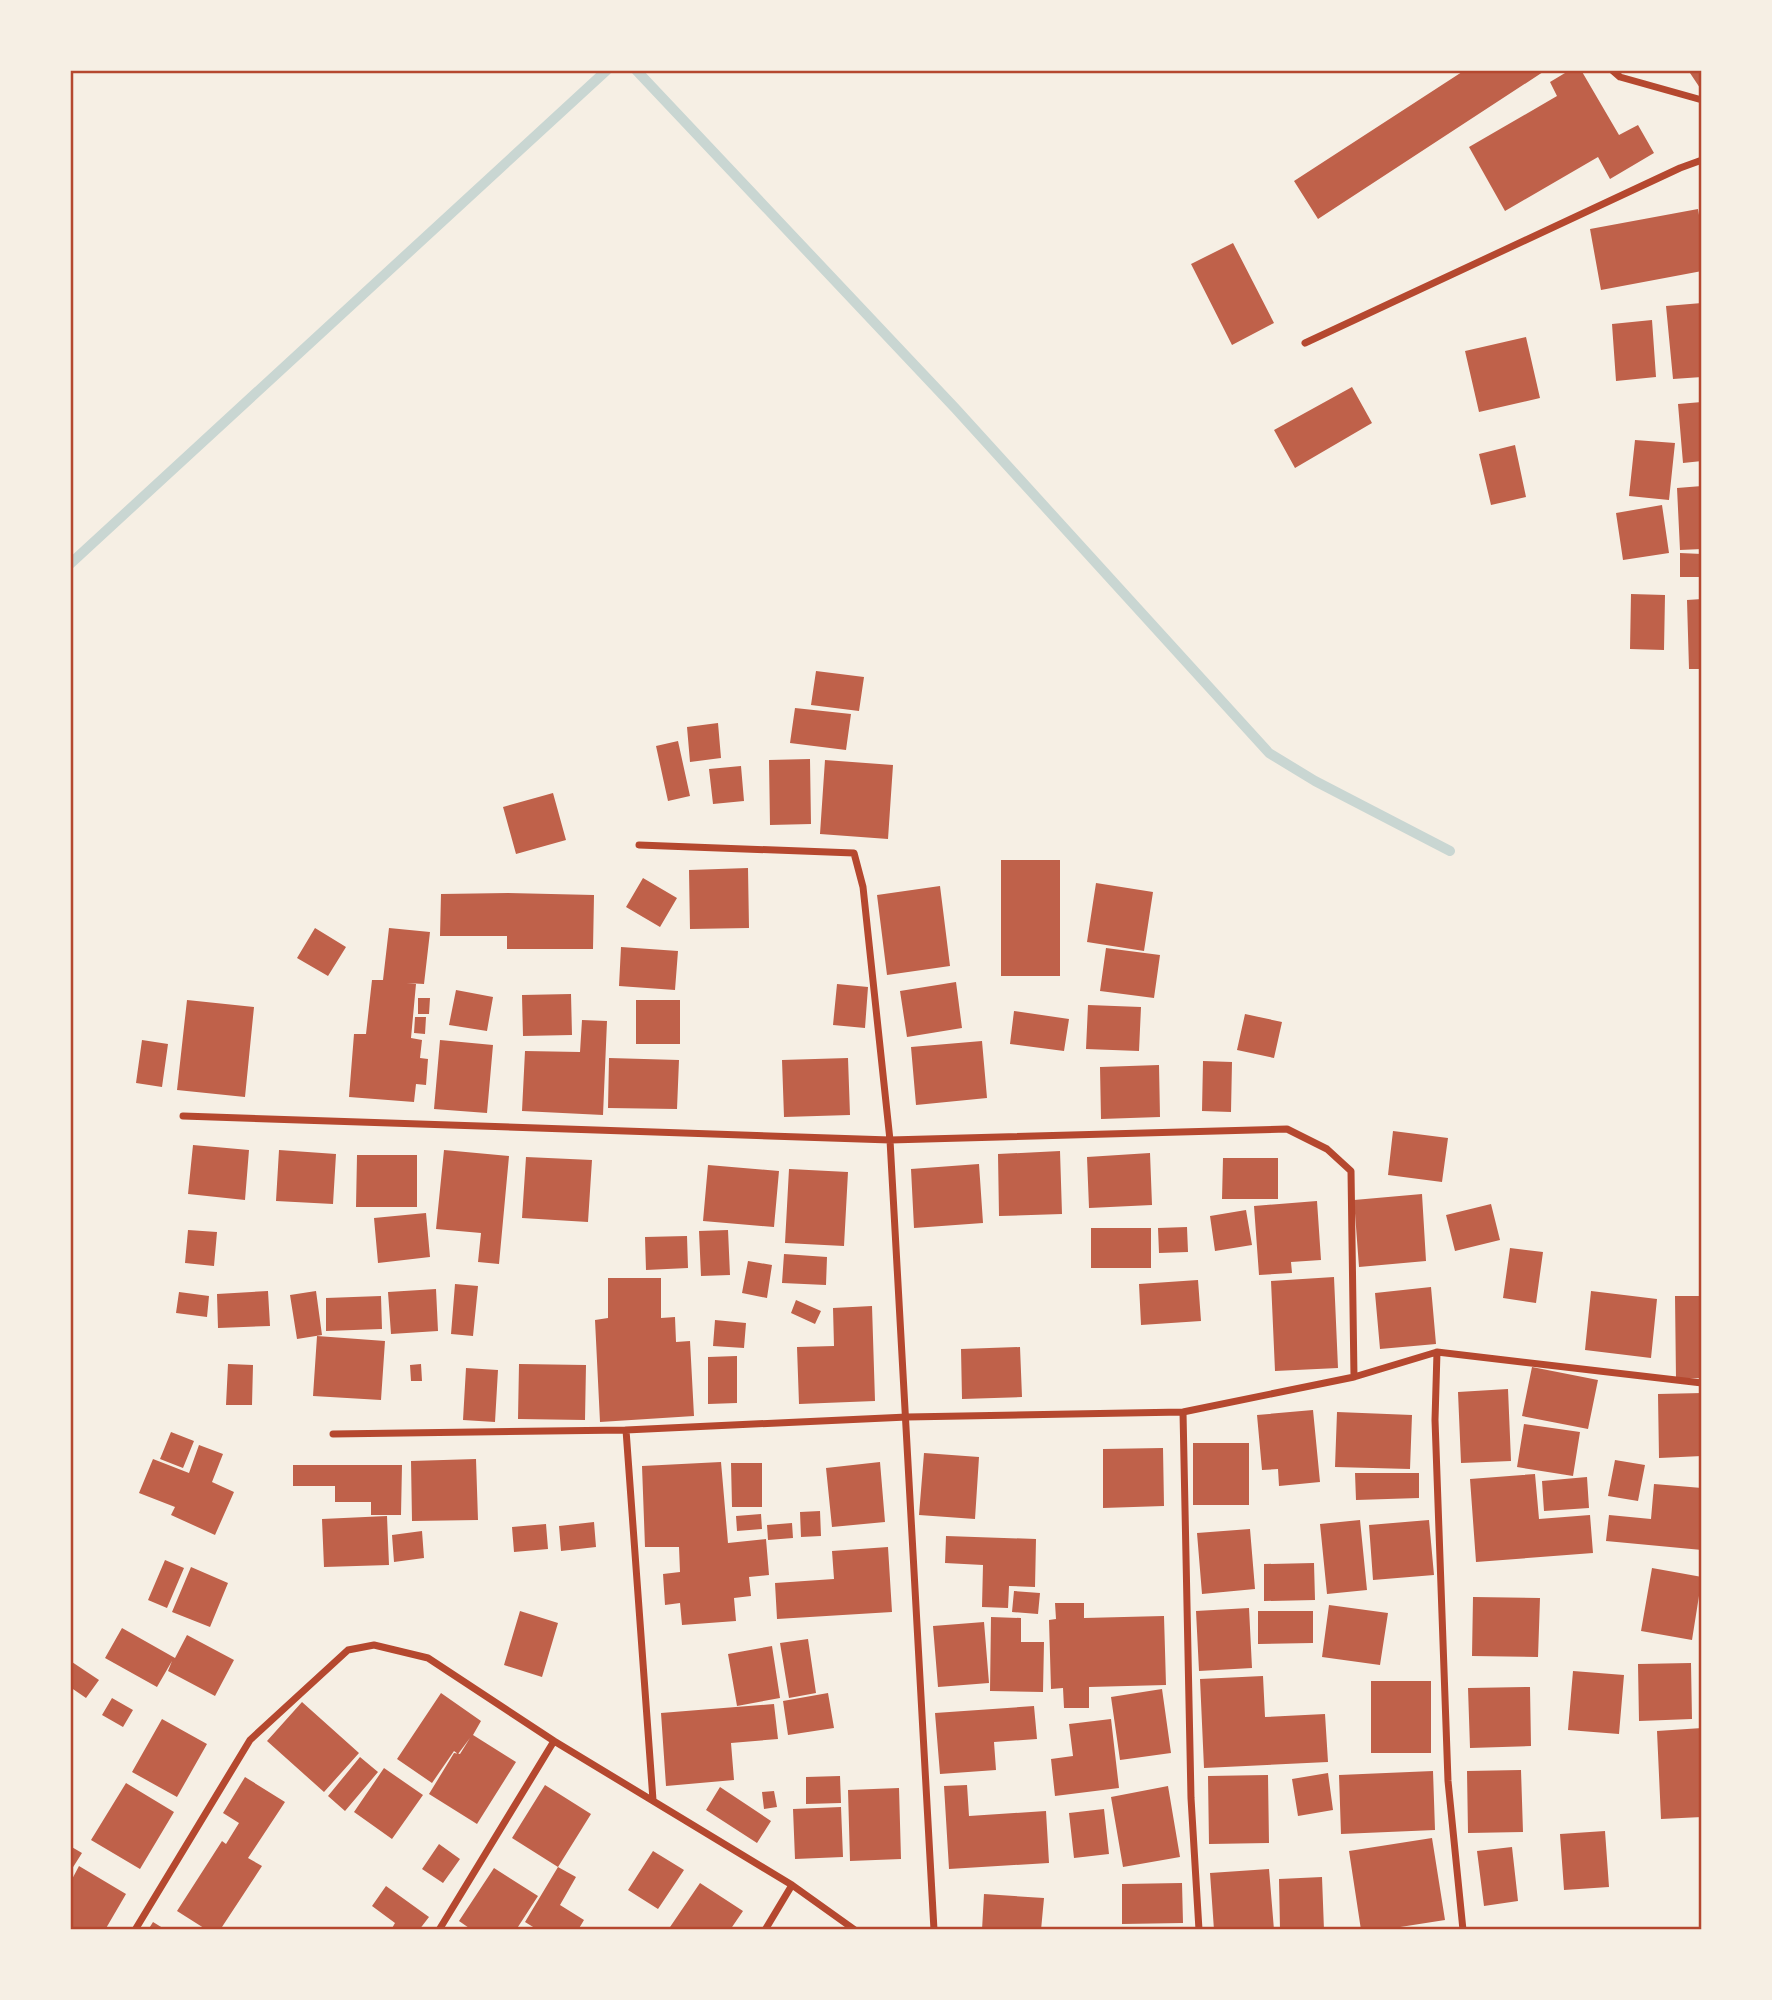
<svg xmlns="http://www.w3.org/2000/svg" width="1772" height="2000" font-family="'Work Sans',sans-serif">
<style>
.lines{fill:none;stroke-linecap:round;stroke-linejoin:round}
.stream{stroke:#c9d6d2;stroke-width:10}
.building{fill:#bf614a}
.minor{stroke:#b5482f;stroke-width:7}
.neatline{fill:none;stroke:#b5482f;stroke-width:2.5}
</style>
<rect width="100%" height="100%" fill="#f6efe4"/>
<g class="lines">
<path class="stream" d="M636,70L955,408L1269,753L1315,781L1450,851
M70,564L607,70"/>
</g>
<path class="building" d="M1465,70H1546L1318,219L1294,181Z
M1570,70H1581L1619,135L1638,125L1654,153L1610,179L1598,157L1505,211L1469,147L1557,96L1550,82Z
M1688,70H1702V91Z
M1698,209L1702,233V271L1601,290L1590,229Z
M1233,243L1274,323L1232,345L1191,264Z
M1702,303V377L1673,379L1666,306Z
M1652,320L1656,377L1616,381L1612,324Z
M1526,337L1540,398L1479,412L1465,351Z
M1352,387L1372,423L1295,468L1274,430Z
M1702,402V461L1683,463L1678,404Z
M1635,440L1675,443L1669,500L1629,496Z
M1515,445L1526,497L1491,505L1479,454Z
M1702,486V549L1680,550L1677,488Z
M1662,505L1669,553L1623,560L1616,513Z
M1680,553L1702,554V577H1680Z
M1631,594L1665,595L1664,650L1630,649Z
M1702,599V669H1689L1687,600Z
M816,671L864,677L859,711L811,705Z
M795,708L851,714L846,750L790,743Z
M718,723L721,758L690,762L687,727Z
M678,741L690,796L668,801L656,746Z
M810,759L811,824L770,825L769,760Z
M825,760L893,765L888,839L820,834Z
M741,766L744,801L713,804L709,769Z
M553,793L566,840L516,854L503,807Z
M1001,860H1060V976H1001Z
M748,868L749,928L690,929L689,870Z
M643,878L677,898L660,927L626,907Z
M1096,883L1153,892L1144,951L1087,942Z
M940,886L950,966L887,975L877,895Z
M508,893L594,895L593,949H507V936H440L441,894Z
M315,928L346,947L328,976L297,958Z
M389,928L430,932L424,984L407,983L416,984L411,1038L422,1040L420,1058L428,1059L426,1085L416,1084L414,1102L349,1097L354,1034H366L372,980H383Z
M621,947L678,951L675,990L619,986Z
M1106,948L1160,955L1154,998L1100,991Z
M956,982L962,1028L907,1037L900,991Z
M837,984L868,987L865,1028L833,1025Z
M456,990L493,997L487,1031L449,1025Z
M571,994L572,1035L523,1036L522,995Z
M418,998H430L429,1014H418Z
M187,1000L254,1007L245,1097L177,1090Z
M636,1000H680V1044H636Z
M1088,1005L1141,1007L1139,1051L1086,1049Z
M1014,1011L1069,1019L1064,1051L1010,1044Z
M1245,1014L1282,1022L1274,1058L1237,1050Z
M415,1017H426L425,1034L414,1033Z
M582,1020L607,1021L603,1115L522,1111L525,1051L580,1052Z
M142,1040L168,1044L162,1087L136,1083Z
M440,1040L493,1045L487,1113L434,1109Z
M982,1041L987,1098L916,1105L911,1047Z
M609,1058L679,1060L677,1109L608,1108Z
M848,1058L850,1115L784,1117L782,1060Z
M1203,1061L1232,1062L1231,1112L1202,1111Z
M1159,1065L1160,1117L1101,1119L1100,1067Z
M1393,1131L1448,1138L1442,1182L1388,1175Z
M193,1145L249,1150L245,1200L188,1194Z
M279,1150L336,1154L333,1204L276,1201Z
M444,1150L509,1156L499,1264L478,1262L481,1233L436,1229Z
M1060,1151L1062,1214L999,1216L998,1154Z
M1150,1153L1152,1205L1089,1208L1087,1157Z
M357,1155H417V1207H356Z
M526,1157L592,1160L588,1222L522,1218Z
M1223,1158H1278V1199H1222Z
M979,1164L983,1223L914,1228L911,1169Z
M708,1165L779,1171L774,1227L703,1221Z
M789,1169L848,1172L844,1246L785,1243Z
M1422,1194L1426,1261L1359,1267L1354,1200Z
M1317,1201L1321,1260L1291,1262L1292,1273L1259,1275L1254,1206Z
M1491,1204L1500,1240L1455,1251L1446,1215Z
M1246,1210L1252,1245L1215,1251L1210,1216Z
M426,1213L430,1257L378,1263L374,1218Z
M1187,1227L1188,1252L1159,1253L1158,1228Z
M1091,1228H1151V1268H1091Z
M188,1230L217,1232L214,1266L185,1263Z
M728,1230L730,1275L701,1276L699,1231Z
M687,1236L688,1268L646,1270L645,1237Z
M1510,1248L1543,1252L1536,1303L1503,1298Z
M784,1254L827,1257L826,1285L782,1283Z
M748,1261L772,1265L767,1298L742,1293Z
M1334,1277L1338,1368L1275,1371L1271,1281Z
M608,1278H661V1318L675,1317L676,1342L690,1341L694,1416L600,1422L595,1320L608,1318Z
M1198,1280L1201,1321L1141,1325L1139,1284Z
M455,1284L478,1286L473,1336L451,1334Z
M1431,1287L1436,1344L1380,1349L1375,1293Z
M436,1289L438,1331L391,1334L388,1292Z
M268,1291L270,1326L218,1328L217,1294Z
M316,1291L322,1335L297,1339L290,1295Z
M1591,1291L1657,1299L1651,1358L1585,1350Z
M179,1292L209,1296L207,1317L176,1313Z
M381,1296L382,1329L326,1331V1298Z
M1675,1296H1702V1378L1676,1379Z
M796,1300L821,1311L815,1324L791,1313Z
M872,1306L875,1401L799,1404L797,1347L834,1346L833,1308Z
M715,1320L746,1323L744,1348L713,1346Z
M317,1336L385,1341L381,1400L313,1396Z
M1020,1347L1022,1397L962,1399L961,1349Z
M737,1356V1403L708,1404V1357Z
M228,1364L253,1365L252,1405H226Z
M421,1364L422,1381H411L410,1365Z
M519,1364L586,1365L585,1420L518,1419Z
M1532,1367L1598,1380L1588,1429L1522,1416Z
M466,1368L498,1370L495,1422L463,1420Z
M1508,1389L1511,1461L1461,1463L1458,1392Z
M1702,1393V1456L1659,1458L1658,1394Z
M1313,1410L1320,1482L1279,1486L1278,1469L1262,1470L1257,1415Z
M1337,1412L1412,1415L1410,1469L1335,1467Z
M1524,1424L1580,1432L1573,1476L1517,1467Z
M171,1432L194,1441L183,1468L160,1459Z
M1193,1443H1249V1505H1193Z
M199,1445L223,1454L212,1482L234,1492L215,1535L171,1515L175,1507L139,1493L153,1459L189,1473Z
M1163,1448L1164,1506L1103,1508V1449Z
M924,1453L979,1457L975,1519L919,1515Z
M476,1459L478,1520L412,1521L411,1461Z
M1615,1460L1645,1465L1638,1501L1608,1496Z
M721,1462L728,1543L766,1539L769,1575L749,1577L751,1596L734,1598L736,1621L682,1625L680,1603L665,1605L663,1574L680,1572L679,1547H645L642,1466Z
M880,1462L885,1522L832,1527L826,1468Z
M731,1463H762V1507H732Z
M293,1465H402L401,1515H371V1502H335V1486H293Z
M1355,1473H1419V1498L1356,1500Z
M1535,1474L1539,1519L1590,1515L1593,1553L1476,1562L1470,1479Z
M1587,1477L1589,1508L1544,1511L1542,1481Z
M1654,1484L1702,1488V1550L1606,1541L1609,1515L1651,1519Z
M820,1511L821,1536L801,1537L800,1512Z
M761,1514L762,1529L737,1531L736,1516Z
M387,1516L389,1565L324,1567L322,1519Z
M1360,1520L1367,1590L1327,1594L1320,1524Z
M1429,1520L1434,1575L1373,1580L1369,1525Z
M594,1522L596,1547L561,1551L559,1526Z
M792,1523L793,1538L768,1540L767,1525Z
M546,1524L548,1549L514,1552L512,1527Z
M1250,1529L1255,1589L1202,1594L1197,1533Z
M422,1531L424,1558L394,1562L392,1535Z
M946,1536L1036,1539L1035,1587L1009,1586L1008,1608L982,1607L983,1565L945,1563Z
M888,1547L892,1612L777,1619L775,1583L834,1579L832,1551Z
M165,1560L184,1568L167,1608L148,1600Z
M1314,1563L1315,1600L1264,1601V1564Z
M191,1567L228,1583L210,1627L172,1612Z
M1652,1568L1702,1577L1692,1640L1641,1631Z
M1014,1591L1040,1593L1038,1614L1012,1612Z
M1473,1597L1540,1598L1538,1657L1472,1656Z
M1055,1603H1084V1618L1164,1616L1166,1685L1089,1687V1708H1064L1063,1688L1051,1689L1049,1620L1056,1619Z
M1329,1605L1388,1613L1380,1665L1322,1657Z
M1249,1608L1252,1668L1199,1671L1196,1611Z
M520,1611L558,1623L542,1677L504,1665Z
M1258,1611H1313V1643L1258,1644Z
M991,1617L1021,1618V1642H1044L1043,1692L990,1691Z
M984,1622L989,1683L938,1687L933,1626Z
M122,1628L175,1658L187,1635L234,1660L215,1696L168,1671L172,1661L157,1687L105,1658Z
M808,1639L816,1693L789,1698L780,1643Z
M772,1646L780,1698L737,1706L728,1654Z
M72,1662L99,1680L86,1698L70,1687V1665Z
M1691,1663L1692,1719L1639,1721L1638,1664Z
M1573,1671L1624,1675L1619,1734L1568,1730Z
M1263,1676L1265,1717L1325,1714L1328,1762L1204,1768L1200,1679Z
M1371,1681H1431V1753H1371Z
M1530,1687L1531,1746L1470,1748L1468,1688Z
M1162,1689L1171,1753L1120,1760L1111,1697Z
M441,1693L481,1721L473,1735L516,1762L477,1824L429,1794L454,1753L460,1754L470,1738L458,1754L454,1751L432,1783L397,1759Z
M828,1693L834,1728L788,1735L783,1701Z
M112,1698L133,1710L123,1727L102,1715Z
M302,1702L359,1753L324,1792L267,1741Z
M774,1704L778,1739L731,1743L734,1780L666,1786L661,1713Z
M1034,1706L1037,1739L994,1742L996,1770L940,1774L935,1713Z
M162,1719L207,1744L177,1797L132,1772Z
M1111,1719L1119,1788L1055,1796L1051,1759L1073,1756L1069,1724Z
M1702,1728V1817L1661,1819L1657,1731Z
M360,1757L378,1772L345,1811L328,1796Z
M384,1768L423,1795L392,1839L354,1812Z
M1521,1770L1523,1832L1468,1833L1467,1771Z
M1433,1771L1435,1830L1341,1834L1339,1775Z
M1328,1773L1333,1810L1298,1816L1292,1779Z
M1268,1775L1269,1843L1209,1844L1208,1776Z
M840,1776L841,1803L806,1804V1777Z
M245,1777L285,1802L248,1858L262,1866L220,1930H207L177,1911L222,1841L226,1844L239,1823L223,1813Z
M126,1783L174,1812L140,1869L91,1840Z
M545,1785L591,1814L558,1867L512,1838Z
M967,1785L969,1816L1046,1811L1049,1863L949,1869L944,1786Z
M1168,1786L1180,1857L1123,1867L1111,1797Z
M720,1787L771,1821L757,1843L706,1810Z
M899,1788L901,1859L850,1861L848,1790Z
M774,1791L777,1807L764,1809L762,1792Z
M841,1807L843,1857L795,1859L793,1809Z
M1104,1809L1109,1854L1074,1858L1069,1813Z
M1605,1831L1609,1887L1564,1890L1560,1834Z
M1432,1838L1445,1920L1381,1930H1361L1349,1851Z
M439,1844L460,1859L443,1883L422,1869Z
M70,1846L82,1853L70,1872Z
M1512,1847L1518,1901L1484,1906L1477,1851Z
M653,1851L684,1870L658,1909L628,1890Z
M79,1866L126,1894L105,1930H70V1883Z
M558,1867L576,1877L560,1905L584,1920L578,1930H538L525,1922Z
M494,1868L538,1896L516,1930H472L459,1921Z
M1269,1869L1274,1930H1214L1210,1873Z
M1322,1877L1324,1930H1280L1279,1879Z
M700,1883L743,1911L730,1930H668Z
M1182,1883L1183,1923L1122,1924V1884Z
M386,1886L429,1917L419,1930H391L395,1923L372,1906Z
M984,1894L1044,1898L1041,1930H982Z
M153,1922L166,1930H148Z"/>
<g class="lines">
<path class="minor" d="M1612,70L1620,77L1702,100
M1305,343L1680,168L1702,160
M639,845L854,853L863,887L890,1140L934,1930
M183,1116L890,1140L1287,1129L1327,1149L1351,1171L1354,1377
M1437,1352L1435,1420L1448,1781L1463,1930
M1183,1412L1191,1798L1199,1930
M626,1430L653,1800
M333,1434L626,1430L907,1417L1183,1412L1354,1377L1437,1352L1702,1383
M135,1930L250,1740L348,1650L374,1645L428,1658L554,1741L792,1885L855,1930
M439,1930L554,1741
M765,1930L792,1885"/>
</g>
<rect width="1772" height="2000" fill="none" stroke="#f6efe4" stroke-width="144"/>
<rect x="72" y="72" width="1628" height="1856" class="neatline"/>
</svg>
